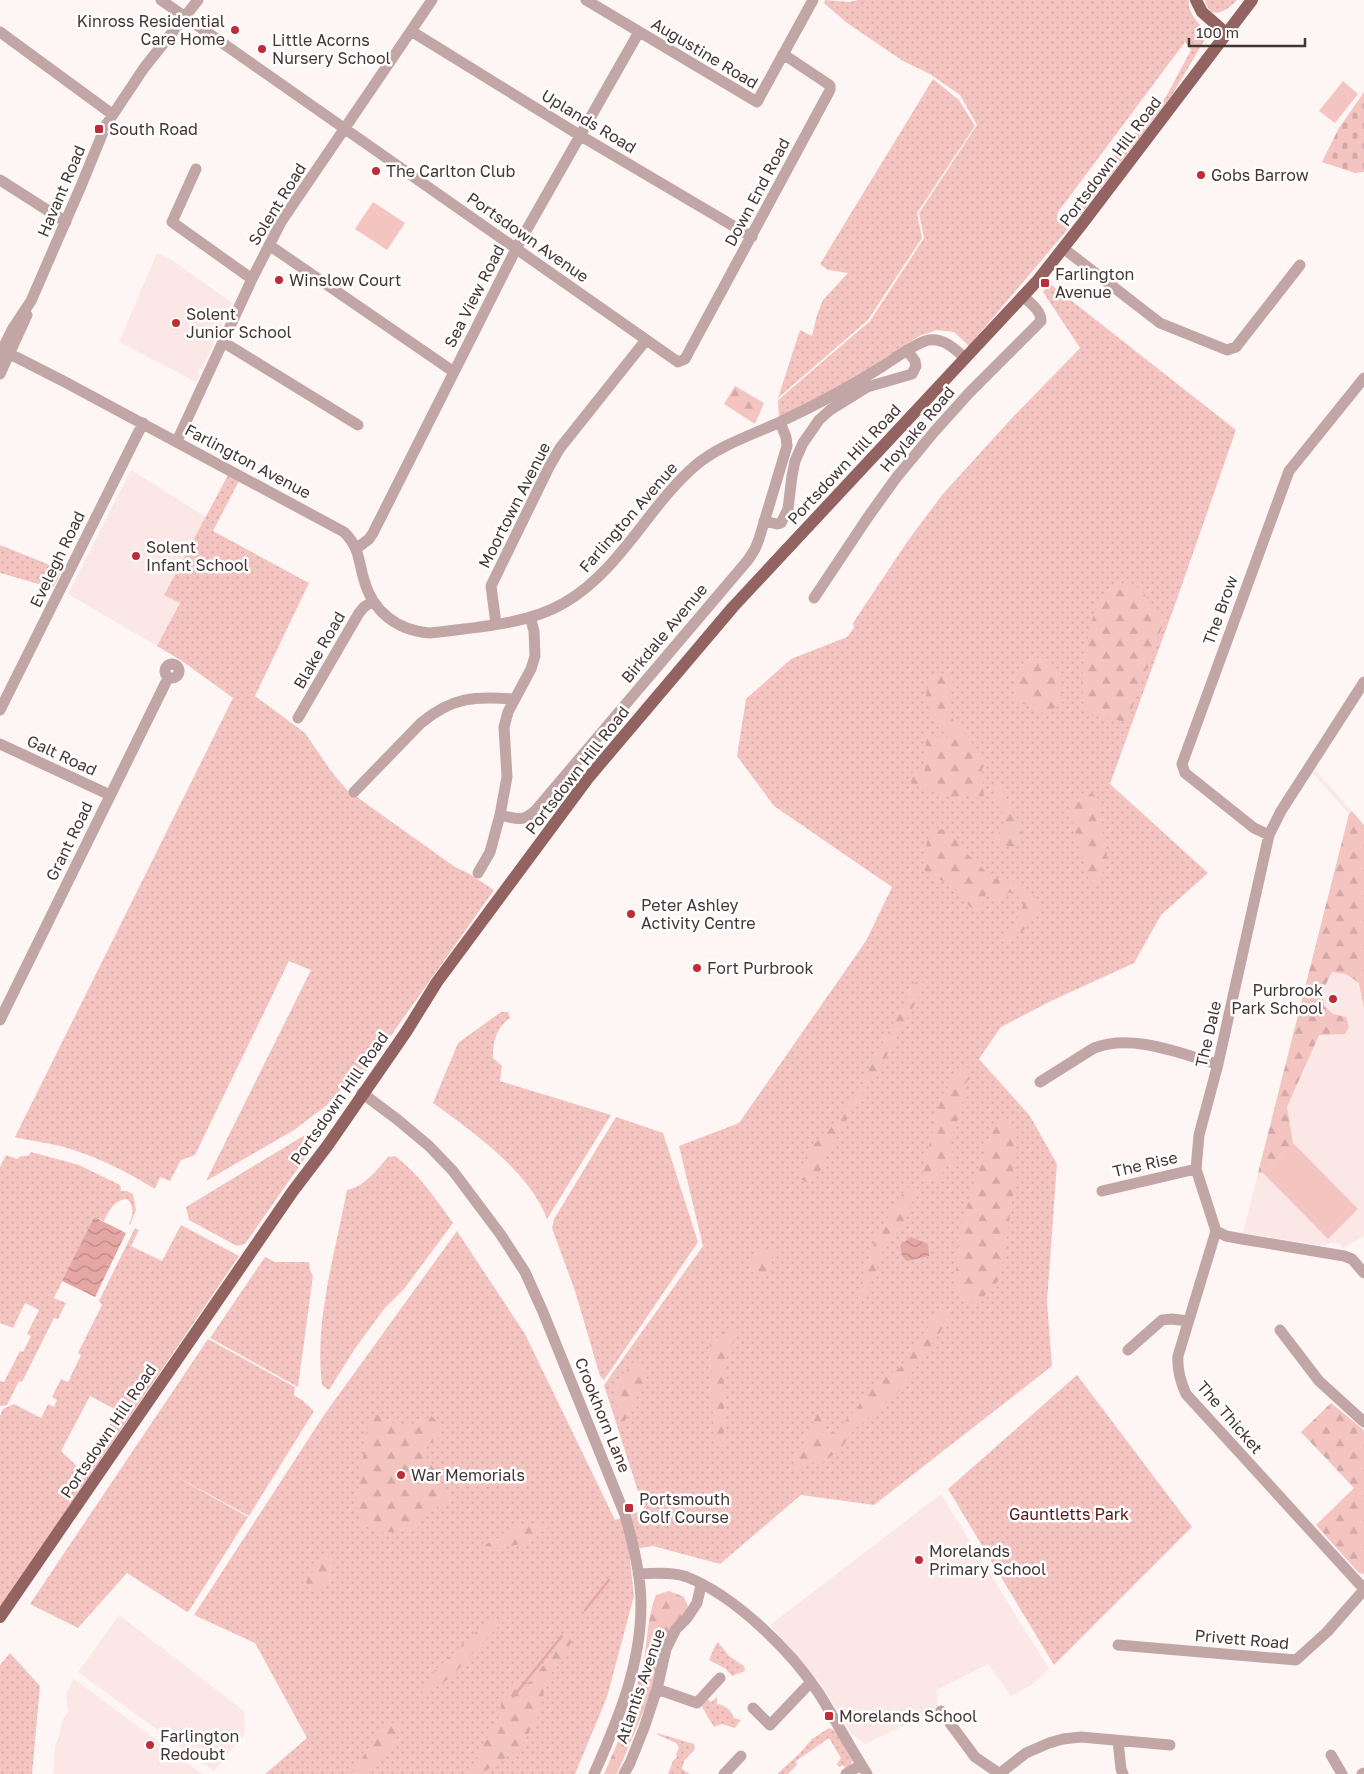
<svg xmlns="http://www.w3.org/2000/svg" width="1364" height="1774" font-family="'Golos Text',sans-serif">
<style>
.built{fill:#fae7e6}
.grass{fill:url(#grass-dots);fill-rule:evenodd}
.forest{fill:url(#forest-firs)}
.cemetery{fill:url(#cemetery-stones)}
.garden{fill:#f4c4c1}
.water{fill:url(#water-waves)}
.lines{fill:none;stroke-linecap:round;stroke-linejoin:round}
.stream{stroke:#e5a7a4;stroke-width:2.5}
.minor{stroke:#c2a6a5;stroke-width:11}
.major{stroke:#926361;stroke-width:12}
.poi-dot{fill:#bd2c38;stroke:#fff;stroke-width:2}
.labels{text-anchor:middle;stroke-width:5;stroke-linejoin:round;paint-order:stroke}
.poi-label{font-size:16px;fill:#443635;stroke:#fff;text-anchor:start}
.street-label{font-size:16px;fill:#443635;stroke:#fff}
.park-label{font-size:16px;fill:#5b1318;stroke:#fff}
</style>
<defs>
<pattern id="grass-dots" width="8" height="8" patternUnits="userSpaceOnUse" patternTransform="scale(1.25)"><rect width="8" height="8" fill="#f4c4c1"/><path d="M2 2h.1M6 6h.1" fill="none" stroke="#d2a9a6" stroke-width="1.8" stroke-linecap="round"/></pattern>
<pattern id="forest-firs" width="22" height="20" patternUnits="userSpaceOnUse" patternTransform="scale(1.25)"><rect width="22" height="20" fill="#f4c4c1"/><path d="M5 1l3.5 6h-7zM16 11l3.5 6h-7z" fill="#d2a9a6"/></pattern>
<pattern id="cemetery-stones" width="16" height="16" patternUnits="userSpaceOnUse" patternTransform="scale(1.25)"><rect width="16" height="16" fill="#f4c4c1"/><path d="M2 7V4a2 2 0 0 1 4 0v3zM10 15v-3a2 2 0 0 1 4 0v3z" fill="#d2a9a6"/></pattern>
<pattern id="water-waves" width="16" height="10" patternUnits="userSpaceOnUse" patternTransform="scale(1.25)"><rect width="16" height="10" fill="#e5a7a4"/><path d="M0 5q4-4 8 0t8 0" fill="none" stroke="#bb8986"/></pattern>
</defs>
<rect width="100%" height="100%" fill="#fef6f5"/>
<path class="built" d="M157,253L173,261L232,303L202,369H200L198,371V373L200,375L196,382L119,342Z
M131,470L206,517L164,594L180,603L157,646L68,594Z
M1315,770L1364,825V1236L1342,1249L1341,1244L1330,1243L1325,1246L1243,1233L1349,814L1313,773Z
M941,1494L1049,1669L1033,1684L1011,1696L988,1664L937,1690L938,1709L865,1744L852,1734L818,1680L770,1625Z
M119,1615L244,1711L245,1733L214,1771L78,1672Z
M74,1679L202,1774H53L55,1746L59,1737L62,1721L68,1712L66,1694Z"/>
<path class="grass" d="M825,0L849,2L858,0H1189C1187,15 1201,23 1207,36L1172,95L1082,213L1076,216L1071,211L1074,207L1123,144L1146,123L1167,95L1191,50L1185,42L1058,212L1057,217L1067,225L1068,229L969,346L954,332L937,330L919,336L859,376L779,419L778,400L870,321L924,238L919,213L977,125L960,95L930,74L903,61L847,23L824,3Z
M1205,0H1237C1227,11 1210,22 1205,0Z
M933,79L959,100L975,126L917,213L922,238L868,320L778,398L800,330L812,336L817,315L823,300L848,273L828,270L820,264Z
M1049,283L1236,430L1177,599L1110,784L1208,873L1161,915L1134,963L1051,1001L1001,1027L979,1059L1030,1116L1057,1164L1047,1302L1052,1366L874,1505L801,1495L720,1564L653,1546L629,1550L634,1596L607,1697L575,1774H265L307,1738L255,1643L194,1615L324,1415L457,1231L525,1334L615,1520L644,1510L604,1385L703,1246L679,1146L739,1123L866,941L892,887L774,806L737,756L746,699L791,659L847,637L854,628L853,623L907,542L942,495L1012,418L1080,348L1043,292Z
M228,475L239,481L213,531L309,583L255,696L305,733L331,771L347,790L455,867L468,873L494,890L356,1085L340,1090L327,1105L294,1130L206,1181L311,970L289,961L195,1155L181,1160L170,1181L160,1177L155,1189C127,1172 96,1156 64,1147C48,1143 31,1141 15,1137L233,698L182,661L157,646L180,603L164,595Z
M0,545L62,570L53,588L0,573Z
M501,1012H508L510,1018C496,1028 493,1042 493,1058L502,1066L500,1081L611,1115L547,1219C530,1172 473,1132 433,1103L458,1043Z
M616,1117L663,1133L698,1242L604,1380L600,1376L575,1291L552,1228L554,1219Z
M333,1118L245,1244L237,1246L189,1220L186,1207Z
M31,1152L79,1165L120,1185L121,1191H127L133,1194L136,1210L130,1225L129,1224C133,1216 135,1206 127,1199C114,1200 109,1211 104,1221L94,1217L54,1298L66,1303L58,1319L54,1318L22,1382L19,1381L7,1405L0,1406V1381L4,1382L20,1351L23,1352L31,1336L27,1334L39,1310L25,1303L13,1328L0,1323V1167L6,1155L17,1159L21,1156H28Z
M395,1156C419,1174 436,1199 453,1223L404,1289L384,1309L354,1350L329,1390L322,1385C314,1321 335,1254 347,1190C364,1187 377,1170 388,1157Z
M181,1225L239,1256L0,1608V1416L3,1409L14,1404L41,1418L48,1404L54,1407L57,1400L52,1397L61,1379L68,1382L81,1355L78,1353L102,1305L99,1301L135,1228L139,1230L131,1246L162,1261ZM90,1396L118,1411L82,1471L61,1451Z
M265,1257L275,1262H309L310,1270L313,1276L298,1387L210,1338Z
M208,1339L295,1387L294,1395L302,1400L314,1411L249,1516L170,1473L248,1517L189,1611L187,1612L127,1573L78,1628L30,1604Z
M1077,1375L1192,1527L1054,1665L948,1489Z
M718,1642L729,1656L744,1666L745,1671L732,1676L726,1669L709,1660L715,1646Z
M10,1653L40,1686L32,1774H0V1665Z
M717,1697V1704C725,1705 732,1711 734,1718L741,1720L735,1728L722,1724L714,1727L702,1707L703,1703L706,1698L711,1702Z
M829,1728L836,1731L852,1760L851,1765L846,1770L843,1765L839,1767L837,1764L841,1758L829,1738L796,1761L797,1765L788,1774H777L799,1754L812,1739Z
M657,1733L694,1744L695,1749L684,1761L682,1769L690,1774H668L673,1761L677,1757L676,1754L679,1748L676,1743L658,1735Z"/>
<path class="forest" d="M735,386L764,403L755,424L724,404Z
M1121,583L1140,588L1164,621L1127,722L1086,714L1081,683L1088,636L1097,601Z
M1032,655C1059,669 1061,673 1062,703L1045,714L1018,701L1011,687Z
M931,674H946L953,682L948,709L954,721L968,737L986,763L982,769L984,800L970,795L958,800L911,784L913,768L925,771L926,733L947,740L948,730L934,719L925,699Z
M995,784L1000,785L1022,833L1014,848L1000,844L995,837L1007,825L993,789Z
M1092,793L1101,802L1100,813L1107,855L1101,880L1090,885L1069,811L1073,800Z
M1352,811L1364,825V1009L1359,983L1346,974L1332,972L1323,990L1324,1006L1333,1014L1346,1017L1349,1027L1345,1034L1319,1035L1287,1107L1293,1143L1263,1173H1258L1349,814Z
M945,829L955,834L961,849L978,863L991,878C1003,879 1024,883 1033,894C1037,899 1037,903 1043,906L1022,932L1004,942L1003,938C1012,923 1026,914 1023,895L1015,892L1008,893L1004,901L993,900L986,893L980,910L970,907C956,889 948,880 925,875C925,859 924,844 932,830Z
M920,980L925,985L885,1059L837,1135L818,1175L810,1184L802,1180L799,1173L809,1149L838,1121L862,1081L915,983Z
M965,1063L972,1076L965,1084L961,1113L955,1126L948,1151L956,1153L954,1165L946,1166L940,1179L930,1181L922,1175L940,1101L957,1073Z
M995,1119L1015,1126L1013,1162L1014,1190L1000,1279L975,1306L955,1287L959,1231Z
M907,1187L913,1189L915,1196L900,1232L879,1256L877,1268L863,1301L858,1299L864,1269L879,1231Z
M775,1249L769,1275L756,1276L749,1267L757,1252Z
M942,1311L948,1314L949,1319L897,1394L854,1429L842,1447L822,1464L816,1461L804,1467L794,1477L796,1458L806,1439L817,1414L824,1413L825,1416L822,1430L825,1435L834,1433L858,1407L868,1389L901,1367L936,1315Z
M732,1326L739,1334L728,1350L724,1373V1443H714L710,1344Z
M634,1361L647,1376L621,1428L613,1389Z
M1331,1403L1364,1430V1574L1359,1573L1316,1525L1354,1488L1301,1432Z
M376,1414L401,1427L421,1422L431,1416L443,1427L440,1436L428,1445L424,1453L451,1498L423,1517L418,1529L380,1533L361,1524L356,1503L368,1424Z
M548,1523V1528L522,1544L486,1550L485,1545L523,1524Z
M321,1553L334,1561L328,1571L329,1580L322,1588L313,1592L306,1585L307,1577L316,1569L317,1562Z
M669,1591L684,1597L688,1606L617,1774H604C620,1739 634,1701 643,1664C648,1640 647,1617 656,1595Z
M510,1614L450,1678L421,1696L430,1675L482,1626Z
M565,1635L573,1640L546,1682L540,1713L520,1748L481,1774H468L484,1743L500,1719L501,1704L515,1687L532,1681Z
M392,1723L396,1724L400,1729L395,1742L369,1774H351L382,1729Z"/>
<path class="cemetery" d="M1364,92V172L1355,173L1322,162L1339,128Z"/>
<path class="garden" d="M1343,81L1358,94L1335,123L1319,111Z
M373,202L405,223L387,250L355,229Z
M1293,1143L1358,1209L1328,1239L1263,1173Z"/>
<path class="water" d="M94,1217L126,1233L95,1297L62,1281Z
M911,1237L928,1244L929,1256L907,1261L902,1256L900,1245Z"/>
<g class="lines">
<path class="stream" d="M585,1610L609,1580
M513,1697L562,1636"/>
<path class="minor" d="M161,0L678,362L685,359L830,90V86L828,84L783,54
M586,0L757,102L813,0
M411,31L581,136L752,237
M0,32L112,114
M196,169L172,222L252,279
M0,180L66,222
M269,245L454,372
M1063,248L1160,323L1227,350L1236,347L1300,265
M223,342L358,425
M0,354L13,328L31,301L81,186L106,125L144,68L198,0
M0,356L5,354L16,357L65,382L344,532C360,548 358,560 364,580C373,612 397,630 429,633C471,628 527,625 564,603C621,570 648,506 696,465C720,445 752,435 780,422C816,405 850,387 883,366C894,359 917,342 929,340C944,338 955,349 965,358
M0,374L27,315
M177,441L252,279L281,222L432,0
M764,521L777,524L781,523L788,509L792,476L795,461L803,443L819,420L830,410L867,387L912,374L916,366L915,361L907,350
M357,548L369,539L373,533L518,245L639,32
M814,598L868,517L896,478L934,432L969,393L1041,321C1041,310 1030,303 1023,296
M496,624L491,586L549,467L560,448L646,340
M165 671a7 7 0 1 1 14 0a7 7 0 1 1-14 0Z
M1364,682L1281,811L1269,835L1218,1064L1199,1135L1196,1169L1216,1231L1226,1236L1242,1239L1344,1256L1352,1259L1364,1273
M0,710L143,423
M298,718L359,613L364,607L373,601
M0,744L110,795
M354,792L421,723C452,697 475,696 514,699
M500,815C517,819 522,822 535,811L748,560L755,549L759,539L787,446L786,437L780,422
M1269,835L1254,828L1185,773L1182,764L1289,471L1364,378
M478,873L490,852L500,815L507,777L504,727L508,712L531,669L535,656L534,631L530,617
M0,1020L168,678
M1040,1082L1094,1048C1133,1033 1180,1054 1218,1064
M362,1093L398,1120L429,1146L453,1171L501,1235L525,1272L543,1312L625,1515C633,1544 641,1575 641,1605C641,1665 618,1720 594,1774
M1102,1191L1196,1169
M1216,1231L1178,1356C1177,1370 1180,1381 1186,1394L1364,1589
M1280,1330L1319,1381L1364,1422
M1128,1350L1162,1320L1172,1319L1188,1321
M638,1574C654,1573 673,1572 687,1577C735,1596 790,1650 818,1692C835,1719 850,1747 867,1774
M1118,1645L1296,1660L1327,1632L1364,1590
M657,1689L697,1703L720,1678
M753,1708L770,1725L811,1682
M941,1711L975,1757L1000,1774
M1118,1741L1121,1769L1123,1774
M1331,1755L1342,1774
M624,1774L630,1763L644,1728L657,1689L666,1649L676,1629L687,1618L697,1603L701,1585
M724,1774L741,1756
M846,1774L861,1765
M999,1774L1026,1753L1049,1743L1063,1739L1081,1737L1170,1745
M1362,1774L1364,1773"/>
<path class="major" d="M1196,0L1202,12L1227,34
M0,1617L293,1191L328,1145L406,1032L437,982L589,777L733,607L1038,280L1082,224L1252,0"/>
</g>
<g class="poi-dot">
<circle cx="235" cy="30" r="5"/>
<circle cx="262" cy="49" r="5"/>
<rect x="94" y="124" width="10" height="10" rx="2.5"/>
<circle cx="376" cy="171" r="5"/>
<circle cx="1201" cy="175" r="5"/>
<circle cx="279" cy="280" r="5"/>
<rect x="1040" y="278" width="10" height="10" rx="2.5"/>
<circle cx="176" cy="323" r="5"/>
<circle cx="136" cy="556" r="5"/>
<circle cx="631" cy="914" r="5"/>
<circle cx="697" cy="968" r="5"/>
<circle cx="1333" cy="999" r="5"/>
<circle cx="401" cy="1475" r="5"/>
<rect x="624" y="1503" width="10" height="10" rx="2.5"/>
<circle cx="919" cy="1560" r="5"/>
<rect x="824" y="1711" width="10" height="10" rx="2.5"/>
<circle cx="150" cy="1745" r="5"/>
</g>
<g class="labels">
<g class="poi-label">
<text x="225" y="27" text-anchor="end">Kinross Residential<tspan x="225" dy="18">Care Home</tspan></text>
<text x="272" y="46">Little Acorns<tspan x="272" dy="18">Nursery School</tspan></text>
<text x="109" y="135">South Road</text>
<text x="386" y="177">The Carlton Club</text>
<text x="1211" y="181">Gobs Barrow</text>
<text x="1055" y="280">Farlington<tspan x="1055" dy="18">Avenue</tspan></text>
<text x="289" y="286">Winslow Court</text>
<text x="186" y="320">Solent<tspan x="186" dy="18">Junior School</tspan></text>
<text x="146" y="553">Solent<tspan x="146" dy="18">Infant School</tspan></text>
<text x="641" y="911">Peter Ashley<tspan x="641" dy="18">Activity Centre</tspan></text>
<text x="707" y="974">Fort Purbrook</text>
<text x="1323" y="996" text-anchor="end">Purbrook<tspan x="1323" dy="18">Park School</tspan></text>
<text x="411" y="1481">War Memorials</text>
<text x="639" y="1505">Portsmouth<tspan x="639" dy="18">Golf Course</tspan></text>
<text x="929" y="1557">Morelands<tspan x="929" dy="18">Primary School</tspan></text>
<text x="839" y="1722">Morelands School</text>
<text x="160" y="1742">Farlington<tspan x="160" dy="18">Redoubt</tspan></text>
</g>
<g class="street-label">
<text transform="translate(705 53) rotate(31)" y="6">Augustine Road</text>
<text transform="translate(589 121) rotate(31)" y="6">Uplands Road</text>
<text transform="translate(1110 161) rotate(-53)" y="6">Portsdown Hill Road</text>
<text transform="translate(61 191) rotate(-67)" y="6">Havant Road</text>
<text transform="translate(757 192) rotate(-62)" y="6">Down End Road</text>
<text transform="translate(277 204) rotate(-58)" y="6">Solent Road</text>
<text transform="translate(528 237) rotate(35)" y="6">Portsdown Avenue</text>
<text transform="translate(474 296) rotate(-63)" y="6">Sea View Road</text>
<text transform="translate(917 429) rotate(-50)" y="6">Hoylake Road</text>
<text transform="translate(248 461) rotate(28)" y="6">Farlington Avenue</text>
<text transform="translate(844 464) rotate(-47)" y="6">Portsdown Hill Road</text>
<text transform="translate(514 505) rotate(-63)" y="6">Moortown Avenue</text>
<text transform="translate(628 517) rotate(-49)" y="6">Farlington Avenue</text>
<text transform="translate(57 559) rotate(-64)" y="6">Evelegh Road</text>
<text transform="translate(1220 610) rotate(-70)" y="6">The Brow</text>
<text transform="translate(664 633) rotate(-50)" y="6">Birkdale Avenue</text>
<text transform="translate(319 650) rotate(-60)" y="6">Blake Road</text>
<text transform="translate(62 755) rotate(25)" y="6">Galt Road</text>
<text transform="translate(577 770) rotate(-52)" y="6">Portsdown Hill Road</text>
<text transform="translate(69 841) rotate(-64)" y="6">Grant Road</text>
<text transform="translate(1208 1034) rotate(-77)" y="6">The Dale</text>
<text transform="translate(339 1098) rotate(-55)" y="6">Portsdown Hill Road</text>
<text transform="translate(1145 1164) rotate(-13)" y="6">The Rise</text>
<text transform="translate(603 1415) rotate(68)" y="6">Crookhorn Lane</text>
<text transform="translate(1230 1417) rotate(49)" y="6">The Thicket</text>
<text transform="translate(108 1431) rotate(-56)" y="6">Portsdown Hill Road</text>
<text transform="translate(1242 1639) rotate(5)" y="6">Privett Road</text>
<text transform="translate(640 1686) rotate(-71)" y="6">Atlantis Avenue</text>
</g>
<g class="park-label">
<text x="1069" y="1520">Gauntletts Park</text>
</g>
</g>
<path d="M1189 38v8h116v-8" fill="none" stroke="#443635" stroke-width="2.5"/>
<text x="1196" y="38" font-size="15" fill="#443635" stroke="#ffffff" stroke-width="4" paint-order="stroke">100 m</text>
</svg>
